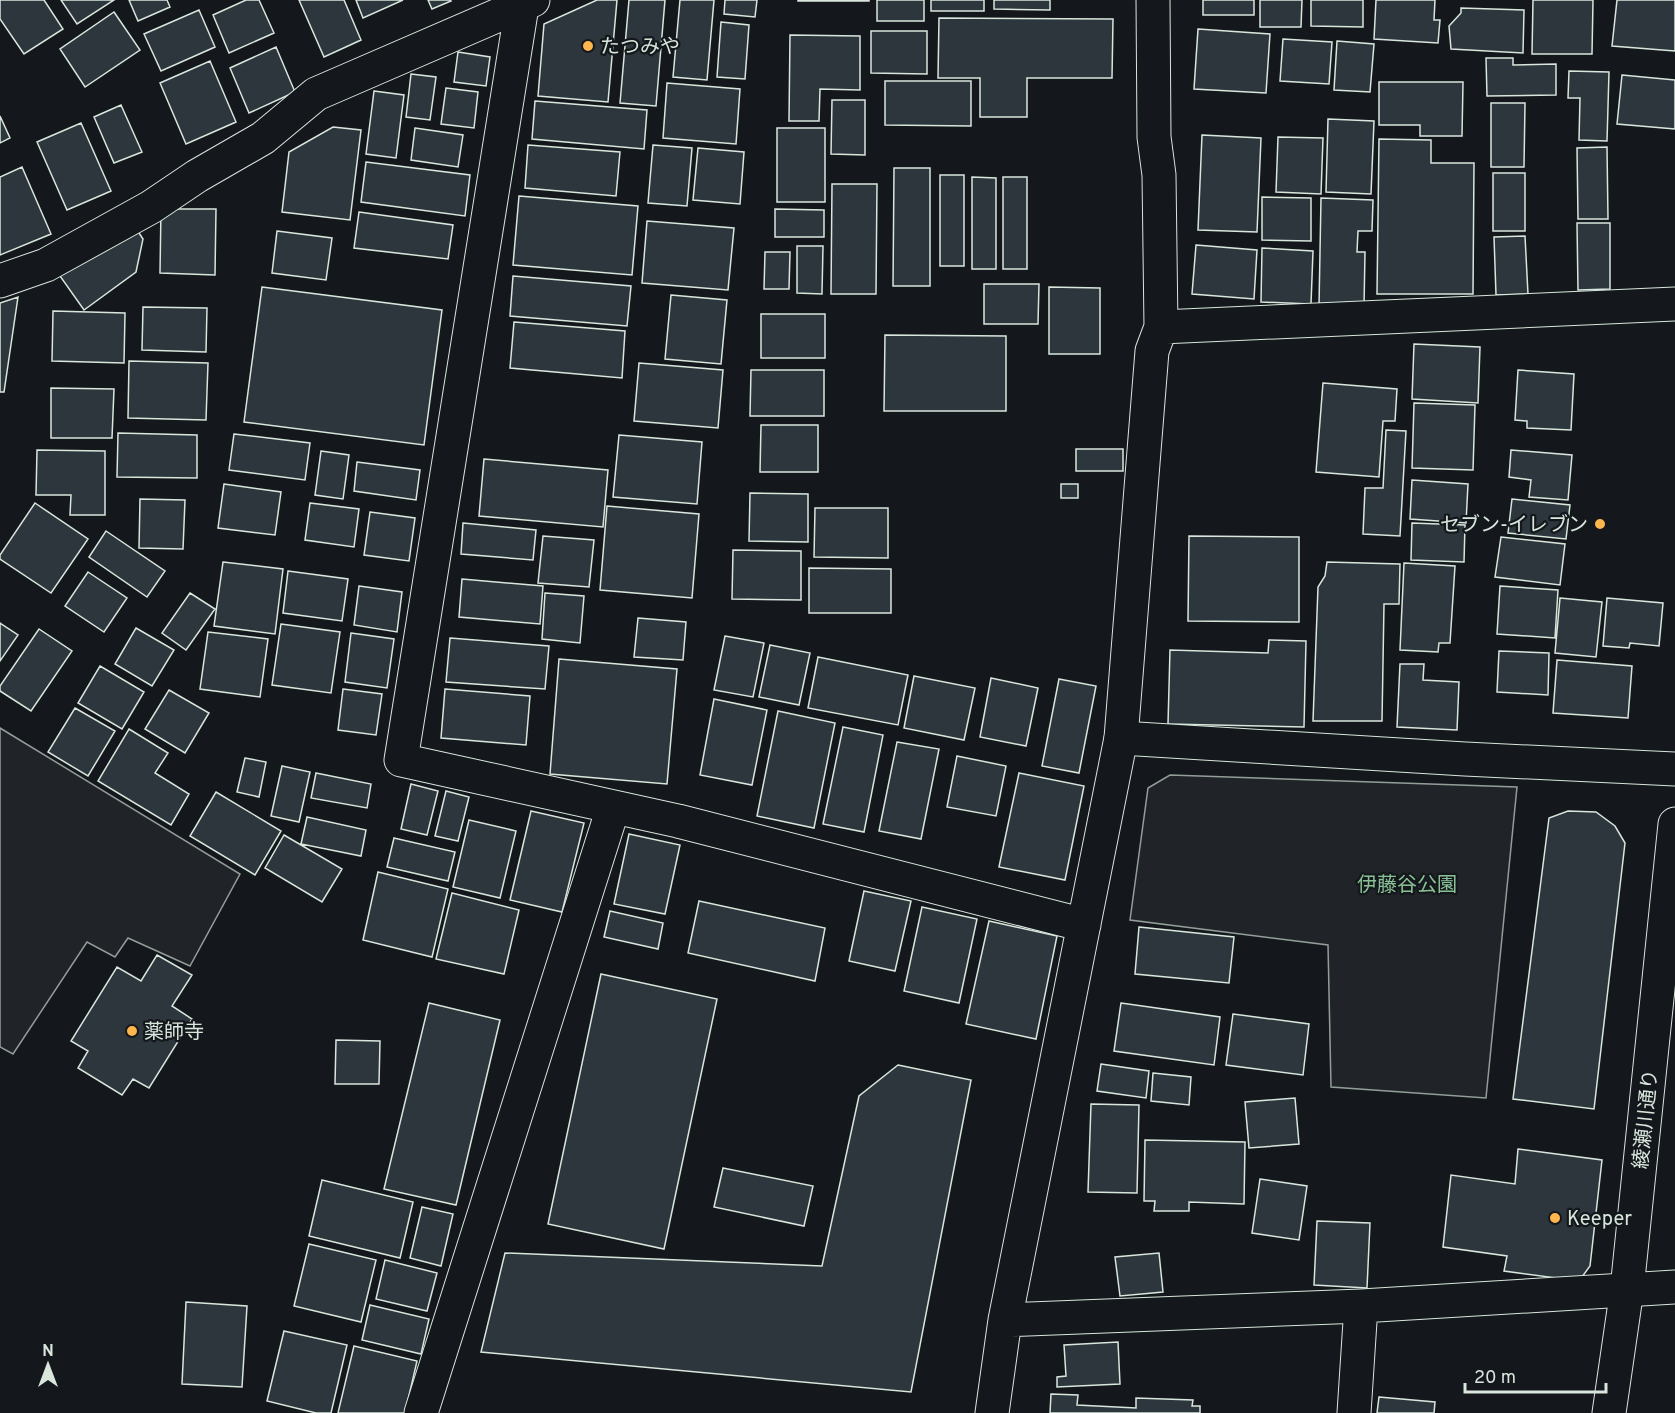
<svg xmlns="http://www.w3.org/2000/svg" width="1675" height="1413" font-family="Overpass,'Noto Sans JP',sans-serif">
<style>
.green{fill:#202428;stroke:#939e99;stroke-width:1.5}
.building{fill:#2c363c;stroke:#d8e6dc;stroke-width:1.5}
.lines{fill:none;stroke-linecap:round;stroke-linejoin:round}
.street-casing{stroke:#d8e6dc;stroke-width:35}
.secondary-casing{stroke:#d8e6dc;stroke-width:35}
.street{stroke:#14181c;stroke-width:33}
.secondary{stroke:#14181c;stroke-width:33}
.poi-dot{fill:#ffb74d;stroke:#14181c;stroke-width:2}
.labels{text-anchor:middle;stroke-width:4.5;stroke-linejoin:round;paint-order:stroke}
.poi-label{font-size:20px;fill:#d8e6dc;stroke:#14181c;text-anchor:start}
.park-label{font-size:20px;fill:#8ac095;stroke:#14181c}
.street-label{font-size:20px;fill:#d8e6dc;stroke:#14181c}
</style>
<rect width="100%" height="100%" fill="#14181c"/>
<path class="green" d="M0,728L240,874L190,966L128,938L115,957L87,942L13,1054L0,1047Z
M1170,775L1517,787L1486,1098L1331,1087L1328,945L1130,920L1148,788Z"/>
<path class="building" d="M0,0H44L63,29L24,54L0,19Z
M61,0H114L77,24Z
M129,0H167L170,7L138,21Z
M246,0H259L274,33L229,53L213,15Z
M299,0H344L361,40L324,57Z
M356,0H403L363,18Z
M428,0H450L451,1L432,9Z
M597,0H617L608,102L538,96L544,24Z
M629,0H665L656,106L620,103Z
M680,0H714L707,80L673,77Z
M725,0H757L755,17L724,14Z
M798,0H869V1H798Z
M877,0H924V21H877Z
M931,0H984V11H931Z
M994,0H1050V10L994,9Z
M1203,0H1254V15H1203Z
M1260,0H1302L1301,27H1260Z
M1311,0H1363V27L1311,26Z
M1376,0H1435L1434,20H1440L1438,43L1374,39Z
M1533,0H1593L1592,54H1532Z
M1617,0H1675V51L1612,46Z
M1461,8L1524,10L1523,53L1451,49L1449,26L1461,13Z
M199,10L215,47L161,71L144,34Z
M114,12L140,50L85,87L60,49Z
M939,18L1113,19L1112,78H1027V117H980V78H938Z
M721,22L749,25L745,79L717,77Z
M1198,29L1270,34L1266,93L1194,89Z
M871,31H927V74L871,73Z
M790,35L860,36V90L820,89L819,121H789Z
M1283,39L1332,42L1329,84L1280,81Z
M1337,41L1374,44L1370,92L1334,90Z
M276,47L295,92L249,113L230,68Z
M458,52L490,57L486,86L454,82Z
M1486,58H1513V65L1556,64V95L1487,96Z
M210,61L236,122L186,144L160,83Z
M1569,71L1609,72L1607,141L1579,140L1580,98H1568Z
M411,74L436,77L430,120L406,117Z
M1622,75L1675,80V129L1617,124Z
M885,81H971V126L885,125Z
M1379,82H1463L1462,136H1420V125H1379Z
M667,83L740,89L736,144L663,138Z
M446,88L478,92L474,128L441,124Z
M374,91L404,95L396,158L366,154Z
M832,100H865V155L831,154Z
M535,101L647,110L644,149L532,139Z
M1491,103H1525L1524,167H1491Z
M121,105L142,152L114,163L94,117Z
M0,116L10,138L0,143Z
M1328,119L1374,121L1371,194L1326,192Z
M81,123L111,191L67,210L37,142Z
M333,127L361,130L350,220L282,212L289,152Z
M415,128L463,135L458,167L411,160Z
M777,128H825V202H777Z
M1202,135L1261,138L1257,232L1198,230Z
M1278,137L1323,138L1321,194L1276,192Z
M1379,139L1431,140V163H1474L1473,294H1377Z
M528,145L620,152L616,196L525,188Z
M653,145L692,148L687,206L648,203Z
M1607,147L1608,219H1578L1577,148Z
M698,148L744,152L740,204L693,200Z
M366,162L470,175L465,216L361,202Z
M22,167L51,234L0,255V177Z
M894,168H930V286H893Z
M1493,173H1525V231H1493Z
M940,175H964V266H940Z
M972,177L996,178V269H972Z
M1003,177H1027V269H1003Z
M832,184H877L876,294H831Z
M519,196L638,206L632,275L513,265Z
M1262,197L1311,198V241L1262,240Z
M1321,198L1373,200L1372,231H1358L1357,252H1365L1364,307L1319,306Z
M161,209H216L215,275L160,273Z
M775,209L824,210V237H775Z
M359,212L453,225L448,259L354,248Z
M647,221L734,228L728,290L642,283Z
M1577,223H1610V289L1578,290Z
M133,224L143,239L136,272L84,310L60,276Z
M277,231L332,238L326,280L272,273Z
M1525,236L1528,294L1496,295L1494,237Z
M1196,245L1257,250L1254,299L1192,294Z
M797,246H823L822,294L797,293Z
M1262,248L1313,251L1311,304L1261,302Z
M765,252H790L789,289H764Z
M513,276L631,286L627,326L510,316Z
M984,284H1039L1038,324H984Z
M262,287L442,310L424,445L244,422Z
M1049,287L1100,288V354H1049Z
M671,295L727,300L721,364L665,359Z
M18,297L4,392H0V303Z
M143,307L207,308L206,352L142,350Z
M53,311L125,313L124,363L52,361Z
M761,314H825V358H761Z
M514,322L625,331L622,378L510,368Z
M885,335L1006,336V411H884Z
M1414,344L1480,347L1478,403L1412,399Z
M129,361L208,363L206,420L128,418Z
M639,363L723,370L718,428L634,421Z
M751,370H824V416H750Z
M1518,370L1574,374L1571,430L1527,428V421L1515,420Z
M1323,383L1397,389L1395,421H1383L1379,477L1316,472Z
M51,388L114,389L112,438H51Z
M1414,403L1475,405L1473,470L1412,468Z
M761,425H818V472H760Z
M1386,430L1406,431L1400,536L1363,534L1365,488H1383Z
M118,433L197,435V478L117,477Z
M234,434L310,443L305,480L229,470Z
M619,435L702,442L697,504L613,497Z
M1076,449H1123V471H1076Z
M37,450L105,451V515H70L71,495H36Z
M1511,450L1572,455L1568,500L1529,497L1531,480L1509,477Z
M321,451L349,455L343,499L315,495Z
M484,459L608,470L603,527L479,516Z
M357,462L420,470L416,500L354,491Z
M1412,480L1468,484L1466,523L1410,519Z
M224,484L281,492L275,535L218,528Z
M1061,484H1078V498H1061Z
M750,493L808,494V542L749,541Z
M140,499L185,500L183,549L139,548Z
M1512,499L1570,505L1566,539L1508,533Z
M35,503L88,539L51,593L0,559V555Z
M310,503L359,509L354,547L305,540Z
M607,506L699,514L692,598L600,590Z
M815,508H888V558L814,557Z
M370,512L415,518L409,561L364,555Z
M463,523L536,530L533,560L461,554Z
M1412,523L1465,525L1464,562L1411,560Z
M106,531L165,571L147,597L89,557Z
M543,536L594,540L589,587L538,583Z
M1189,536L1299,537V622L1188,621Z
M1501,537L1565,544L1560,585L1495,577Z
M733,550L801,551V600L732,599Z
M223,562L283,569L275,634L214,626Z
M1327,562L1400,564L1399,604H1384L1382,721H1313L1318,587L1325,576Z
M1404,563L1455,566L1450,643H1439L1438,652L1400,650Z
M809,568L891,569V613H809Z
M288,571L348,579L342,621L283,613Z
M88,572L127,598L104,632L65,606Z
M462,579L543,586L540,624L459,617Z
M359,586L402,592L397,632L354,625Z
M1500,586L1558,590L1555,638L1497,634Z
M190,593L215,609L186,650L162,633Z
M545,593L584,596L580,643L542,639Z
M1560,598L1602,602L1596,657L1555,653Z
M1607,598L1663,603L1659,646L1630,643L1629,648L1603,646Z
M638,618L686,622L683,660L634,657Z
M0,623L18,635L0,661Z
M281,624L340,632L331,693L272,685Z
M136,628L174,650L152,686L115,664Z
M39,629L72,651L31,711L0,691V686Z
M208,632L268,639L260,697L200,689Z
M351,633L394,639L387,688L345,682Z
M725,636L764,643L753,697L714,690Z
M450,638L549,646L545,689L446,682Z
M1269,640L1306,641L1304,727L1168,724L1170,650L1268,653Z
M770,645L810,653L799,705L759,697Z
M1499,651L1549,653L1548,695L1497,692Z
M818,657L908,675L898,725L808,708Z
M559,659L677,669L667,784L550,774Z
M1557,660L1632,666L1628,718L1553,713Z
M1400,664H1424L1423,680L1459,682L1457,730L1397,727Z
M100,666L144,692L122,729L78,703Z
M914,676L975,688L964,740L904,728Z
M991,678L1038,688L1026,746L980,737Z
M1059,679L1096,686L1079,773L1042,766Z
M343,689L382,694L376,735L338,730Z
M445,689L530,696L526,745L441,738Z
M169,690L209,713L185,753L145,729Z
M714,699L767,710L752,785L700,775Z
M75,708L115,731L88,776L48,752Z
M778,711L835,723L814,828L757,816Z
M843,727L883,735L864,832L823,824Z
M129,729L168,753L155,773L189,794L171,825L98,781Z
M897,742L939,749L921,839L879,831Z
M957,756L1006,766L996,816L947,807Z
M245,758L266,762L259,797L237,792Z
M282,766L310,772L299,822L271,816Z
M316,773L371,784L367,808L311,798Z
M1019,773L1084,786L1065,880L999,867Z
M411,784L438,791L427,835L401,829Z
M446,791L469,797L458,841L435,836Z
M216,792L281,831L255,875L190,836Z
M531,811L584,823L562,912L510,900Z
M1568,811L1596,812L1615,826L1625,843L1594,1109L1513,1099L1549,818Z
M307,817L366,830L361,856L301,844Z
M469,820L516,831L500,898L453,887Z
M629,834L680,845L665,914L614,904Z
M284,835L342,869L322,902L265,868Z
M394,838L455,852L448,881L387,867Z
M378,872L448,889L432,957L363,940Z
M864,891L911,901L895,971L849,961Z
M452,893L519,910L504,974L436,959Z
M699,901L825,928L815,981L688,953Z
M922,907L977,919L959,1003L904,991Z
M610,911L663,923L658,949L604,937Z
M989,921L1057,936L1036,1039L966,1024Z
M1139,927L1234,937L1229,983L1135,974Z
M157,955L192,975L172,1006L192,1019L149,1088L133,1079L122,1095L78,1068L88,1051L71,1041L117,967L141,981Z
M601,974L717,999L664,1249L548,1224Z
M429,1003L500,1020L456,1205L384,1189Z
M1121,1003L1220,1017L1214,1065L1114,1051Z
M1233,1014L1309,1024L1303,1075L1226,1065Z
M336,1040L380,1041L379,1084H335Z
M1101,1064L1149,1071L1146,1098L1097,1091Z
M898,1065L971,1080L911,1392L481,1352L505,1253L822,1266L859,1096Z
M1153,1073L1191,1077L1189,1105L1151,1101Z
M1295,1098L1299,1144L1249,1148L1245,1102Z
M1091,1104L1139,1105L1137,1193L1088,1192Z
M1145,1140L1245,1142L1244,1204L1189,1202V1211H1154L1155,1201H1144Z
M1518,1149L1602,1160L1590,1266L1579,1281L1504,1271L1507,1256L1443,1247L1451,1175L1515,1184Z
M723,1168L813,1186L804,1226L714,1207Z
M1260,1179L1307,1186L1299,1240L1252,1233Z
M322,1180L413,1202L400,1258L309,1236Z
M422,1207L453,1214L441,1266L410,1258Z
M1317,1221L1370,1223L1367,1288L1314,1285Z
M309,1244L376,1260L361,1322L294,1306Z
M1159,1253L1163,1292L1120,1296L1115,1257Z
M385,1260L437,1273L427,1311L376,1299Z
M186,1302L247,1306L242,1387L182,1384Z
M370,1305L429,1319L421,1354L362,1340Z
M284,1331L347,1345L331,1413H316L267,1401Z
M1118,1342L1120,1384L1057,1387V1377L1066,1376L1064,1345Z
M354,1346L417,1361L405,1413H338Z
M1051,1394L1078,1395L1077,1405L1136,1408V1398L1193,1400L1192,1406H1200V1413H1050Z
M1379,1397L1435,1402L1434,1413H1377Z"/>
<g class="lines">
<defs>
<path id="street" d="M523,0L401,760L678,821L1084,925
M0,281L46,265L151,207L197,176L263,138L316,94L533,0
M1161,327L1675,304
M1005,1320L1361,1306L1675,1287
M421,1413L613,808
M992,1413L1005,1320L1121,738L1152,351L1161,327L1159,175L1154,137L1153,0
M1354,1413L1361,1306"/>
<path id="secondary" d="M1121,738L1465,759L1675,769
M1609,1413L1627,1289L1675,824"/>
</defs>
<use href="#street" class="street-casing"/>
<use href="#secondary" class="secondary-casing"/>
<use href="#street" class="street"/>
<use href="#secondary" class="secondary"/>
</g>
<g class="poi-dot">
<circle cx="588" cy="46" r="6"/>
<circle cx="1600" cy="524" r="6"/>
<circle cx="132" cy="1031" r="6"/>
<circle cx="1555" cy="1218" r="6"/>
</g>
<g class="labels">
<g class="poi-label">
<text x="600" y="53">たつみや</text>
<text x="1588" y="531" text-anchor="end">セブン-イレブン</text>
<text x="144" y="1038">薬師寺</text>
<text x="1567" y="1225">Keeper</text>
</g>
<g class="park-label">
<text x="1407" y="891">伊藤谷公園</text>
</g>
<g class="street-label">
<text transform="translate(1645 1119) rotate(-84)" y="7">綾瀬川通り</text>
</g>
</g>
<g transform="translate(48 1365)" stroke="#14181c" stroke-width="4.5" paint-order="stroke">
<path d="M0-4.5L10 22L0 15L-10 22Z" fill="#d8e6dc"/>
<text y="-9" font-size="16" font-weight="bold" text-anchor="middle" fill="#d8e6dc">N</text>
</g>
<path d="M1465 1383v9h141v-9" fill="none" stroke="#d8e6dc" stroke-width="3"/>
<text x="1474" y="1383" font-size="18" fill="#d8e6dc" stroke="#14181c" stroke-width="4.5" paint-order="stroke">20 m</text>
</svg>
